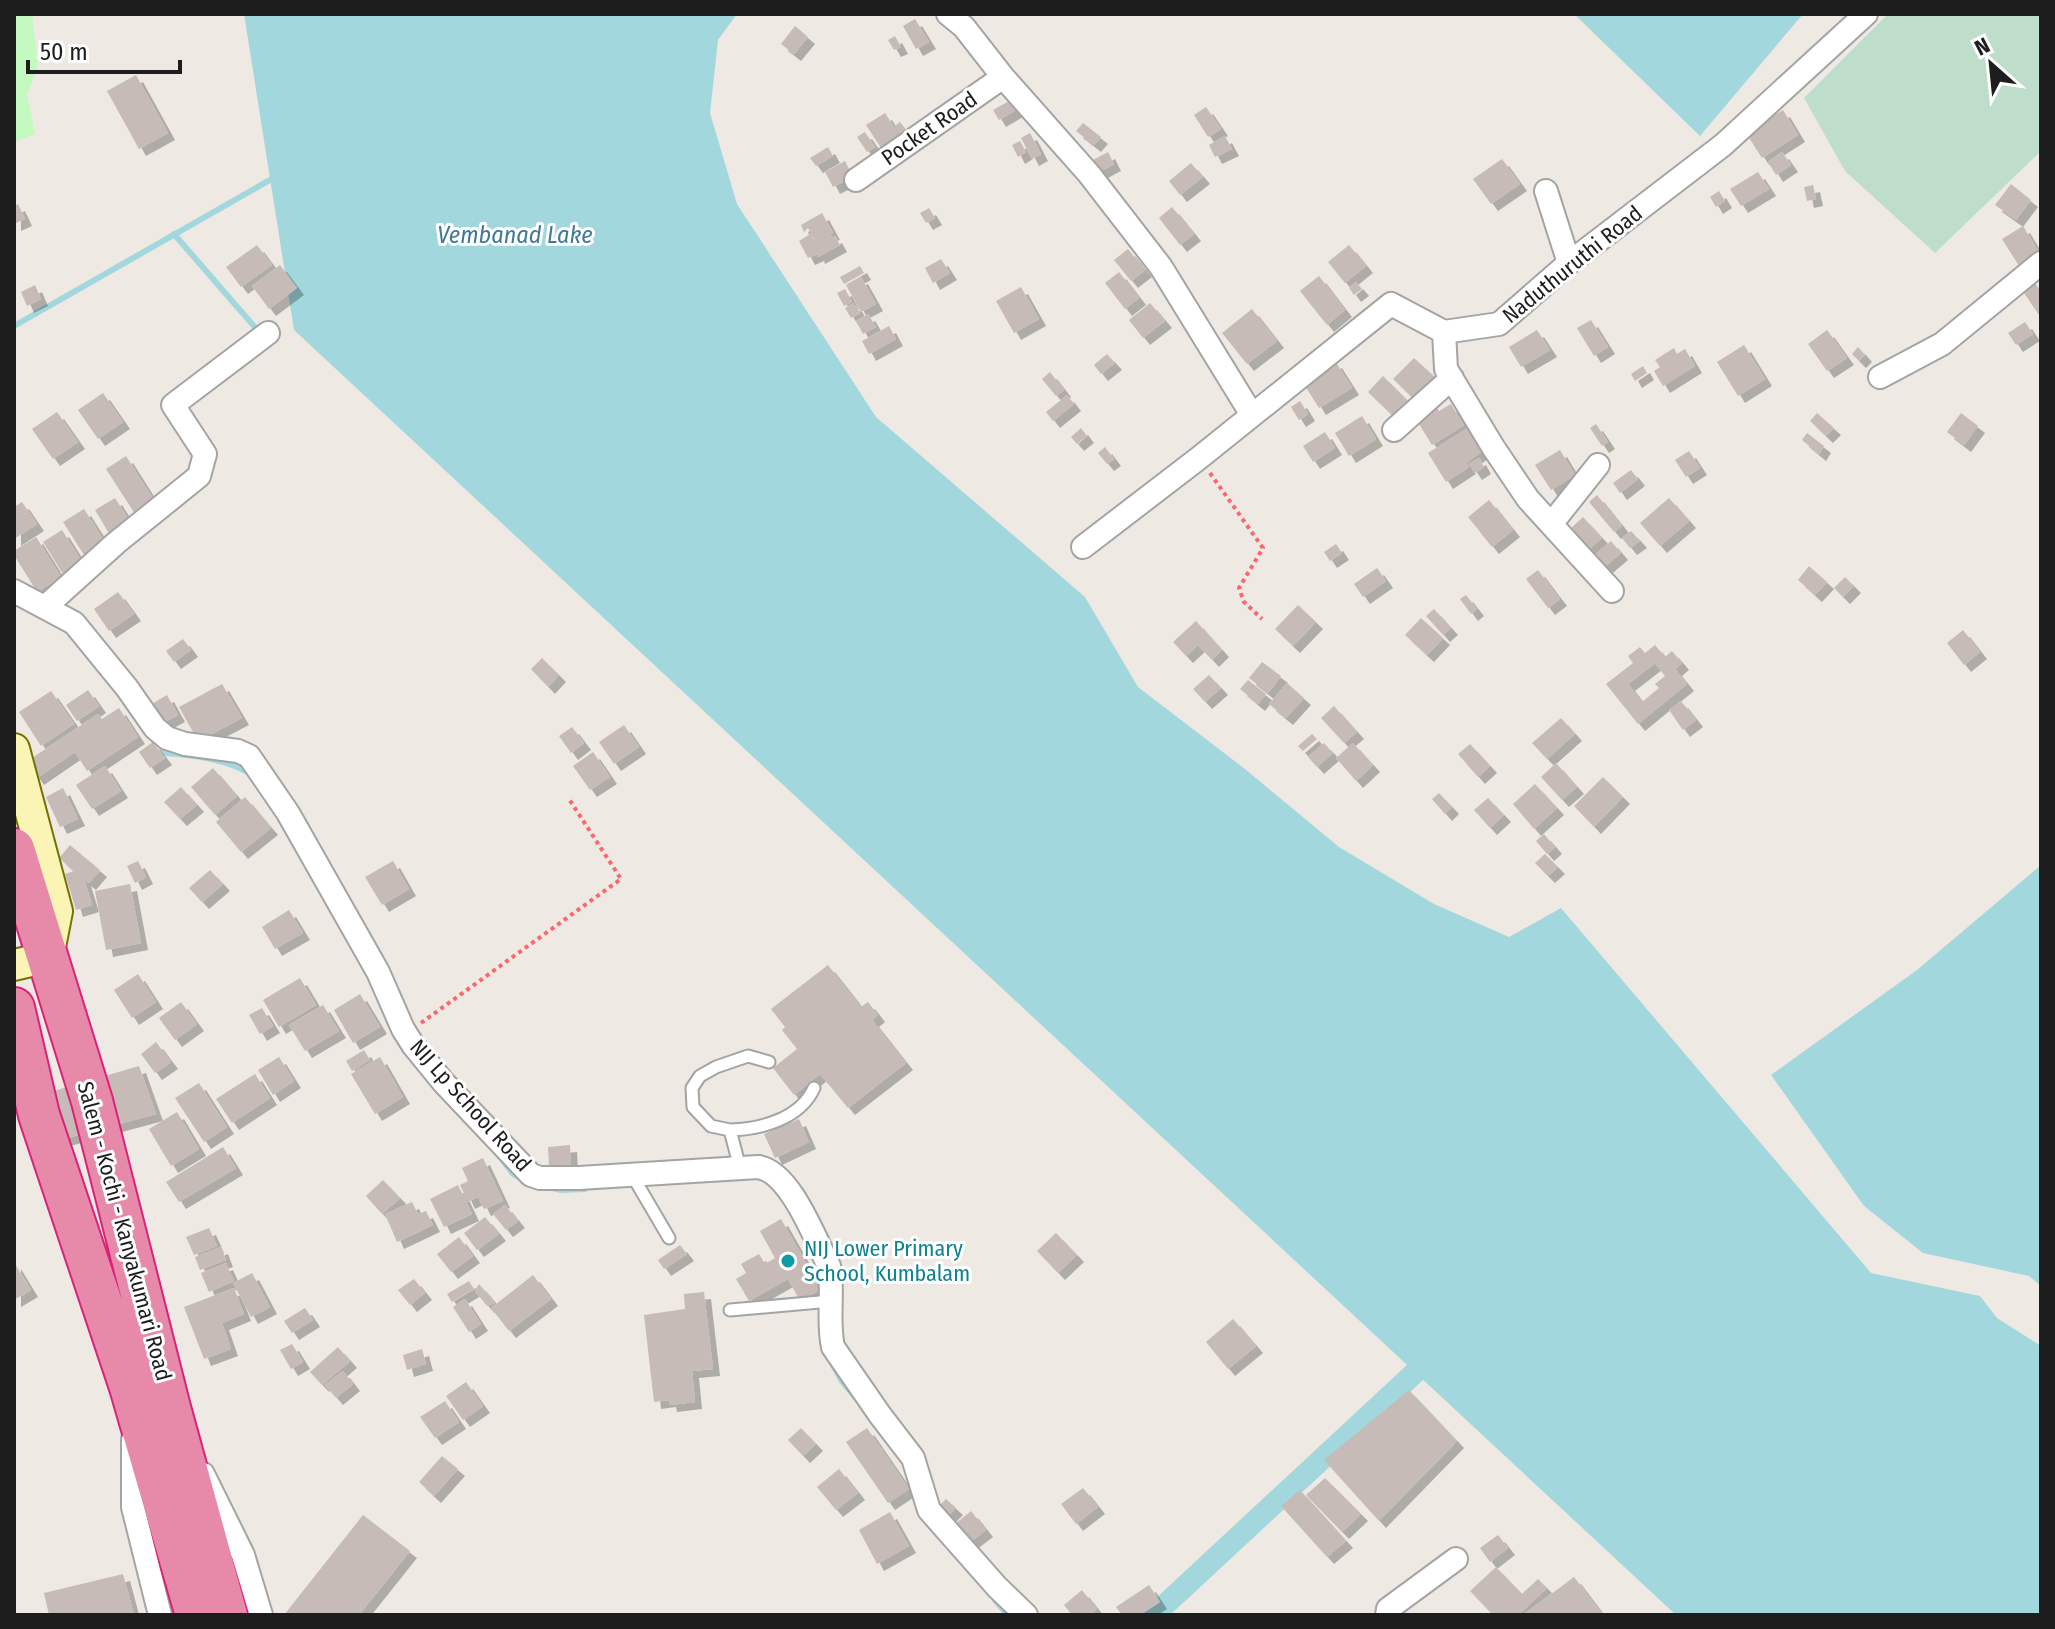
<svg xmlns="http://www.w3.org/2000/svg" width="2055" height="1629" font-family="'Fira Sans Condensed',sans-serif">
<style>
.wetland{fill:#bfddcb}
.park{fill:#c2fabf}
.water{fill:#a2d8dd}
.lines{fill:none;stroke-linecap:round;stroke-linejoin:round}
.stream{stroke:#a2d8dd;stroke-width:6}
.canal{stroke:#a2d8dd;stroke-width:22}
.building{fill:#c6bbb6;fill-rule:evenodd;filter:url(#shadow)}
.lane-casing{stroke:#a4a4a4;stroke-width:15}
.street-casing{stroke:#a4a4a4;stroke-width:26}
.secondary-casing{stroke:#757103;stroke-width:34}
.highway-casing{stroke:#db227b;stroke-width:44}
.path{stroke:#fb676d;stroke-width:4;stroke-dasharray:4 4;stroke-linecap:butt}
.lane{stroke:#fff;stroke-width:11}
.street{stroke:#fff;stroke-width:22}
.secondary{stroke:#faf4b5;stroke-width:30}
.highway{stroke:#e789a8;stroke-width:40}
.culture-dot{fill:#0f9aa8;stroke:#fff;stroke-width:3}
.labels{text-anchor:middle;stroke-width:6;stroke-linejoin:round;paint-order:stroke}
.street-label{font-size:22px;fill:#1d1d1d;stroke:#fff}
.culture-label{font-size:22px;fill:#0d838f;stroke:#fff;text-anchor:start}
.water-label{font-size:24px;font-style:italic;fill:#417896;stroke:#fff}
</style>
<defs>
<filter id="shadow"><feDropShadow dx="7" dy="7" stdDeviation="0" flood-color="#0004"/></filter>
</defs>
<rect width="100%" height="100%" fill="#efe9e3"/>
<path class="wetland" d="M1888,14H2041V151L1935,253L1845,171L1804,98Z"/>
<path class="park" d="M14,14H32L38,66L27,95L35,134L14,142Z"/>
<path class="water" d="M244,14H737L718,40L710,113L737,204L876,417L1085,597L1138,687L1245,769L1339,847L1434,904L1509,937L1561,908L1871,1273L1980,1296L1997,1318L2041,1346V1615H1676L294,330Z
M1574,14H1803L1700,136Z
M2041,865V1286L2029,1276L1923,1253L1864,1206L1771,1075L1917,970Z"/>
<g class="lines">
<path class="stream" d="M174,234L259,332
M14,326L275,177
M159,742L166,753C195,755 224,759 250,773
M502,1159L513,1174L522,1179
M548,1187L561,1190L585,1189
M833,1365L842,1381L856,1398
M995,1600L1008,1615"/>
<path class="canal" d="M1154,1615L1437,1352"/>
</g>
<path class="building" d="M915,19L929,42L916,49L903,26Z
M795,26L808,37L794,54L781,44Z
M895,36L901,47L894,50L888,40Z
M136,75L168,133L139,149L107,91Z
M1011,100L1016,110L999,120L993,110Z
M1206,107L1221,129L1208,137L1194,115Z
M1783,110L1798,135L1762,158L1746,133Z
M885,113L900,136L881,148L866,125Z
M900,122L910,135L904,139L895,126Z
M1083,123L1101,137L1094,145L1076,131Z
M865,132L875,147L867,152L857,137Z
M1030,133L1041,154L1032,159L1021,138Z
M1225,136L1232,149L1215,157L1209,145Z
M1020,141L1026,152L1018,157L1012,145Z
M828,147L833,156L816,166L810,158Z
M1108,152L1114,164L1099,172L1093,160Z
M1782,152L1791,165L1776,175L1768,162Z
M1502,159L1520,184L1491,204L1473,179Z
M845,161L853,177L833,187L825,172Z
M1191,163L1203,177L1180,195L1169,181Z
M1758,172L1769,189L1741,206L1730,189Z
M2011,184L2031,200L2016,220L1995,205Z
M1813,185L1816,199L1807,201L1804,187Z
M1719,191L1725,201L1716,207L1710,197Z
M18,204L25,219L14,224V206Z
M1172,207L1194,234L1180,245L1159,218Z
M929,208L935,218L926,223L920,213Z
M822,213L833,233L830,234L832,238L835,236L840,245L818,257L817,254L808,258L799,241L810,234L815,240L808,228L804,232L801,225Z
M2023,226L2040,254L2019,266L2002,239Z
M257,245L272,265L241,287L226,267Z
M1349,245L1366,266L1345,283L1328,262Z
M1128,249L1145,270L1131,281L1114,260Z
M941,259L950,273L933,283L925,268Z
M280,265L297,288L269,309L252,286Z
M860,266L864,273L844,284L840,277Z
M1119,272L1139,298L1125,309L1105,283Z
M1319,276L1345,310L1327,325L1300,291Z
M861,277L876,304L861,312L846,285Z
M1356,282L1362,289L1354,295L1349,288Z
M2034,282L2041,291V318L2022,290Z
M35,285L41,299L27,306L21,292Z
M1021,287L1039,319L1014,333L996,301Z
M845,289L852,302L844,306L837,293Z
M854,303L860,313L851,318L845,308Z
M1150,303L1165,321L1143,338L1129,320Z
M1252,309L1277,341L1247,364L1222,333Z
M868,314L876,327L863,334L856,321Z
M1591,320L1608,347L1594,356L1577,328Z
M2025,322L2033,334L2016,345L2008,333Z
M889,326L896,339L869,354L862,341Z
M1537,330L1550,350L1521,367L1509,347Z
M1827,330L1847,358L1827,371L1808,344Z
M1744,345L1765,379L1738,396L1717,362Z
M1858,347L1865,355L1859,361L1852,354Z
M1674,348L1677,354L1685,349L1695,366L1663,386L1654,371L1660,367L1655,360Z
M1107,354L1115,363L1101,374L1094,365Z
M1414,358L1436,378L1415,400L1393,379Z
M1335,361L1352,388L1319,408L1302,381Z
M1643,366L1647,373L1635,381L1631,374Z
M1050,372L1064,390L1056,396L1042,379Z
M1383,376L1407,400L1392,415L1368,392Z
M103,393L123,422L98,439L78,410Z
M1067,395L1074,404L1053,421L1046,412Z
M1300,401L1308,414L1299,420L1291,407Z
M1451,404L1464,425L1432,445L1419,424L1426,419L1423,415L1436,406L1439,411Z
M57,412L78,442L53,459L32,429Z
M1817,413L1834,428L1826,436L1810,421Z
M1961,413L1978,426L1964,445L1947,432Z
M1362,416L1376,439L1349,456L1335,433Z
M1596,424L1608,442L1602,446L1590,428Z
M1471,426L1485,449L1466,463L1469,467L1446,482L1428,453Z
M1081,428L1087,436L1077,444L1071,437Z
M1325,432L1335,448L1313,462L1303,446Z
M1807,433L1824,446L1819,454L1802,440Z
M1105,447L1114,459L1107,464L1098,453Z
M1560,450L1575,475L1551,490L1535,465Z
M1689,451L1700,468L1686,477L1675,460Z
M126,456L155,502L135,514L106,469Z
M1479,458L1484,467L1475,473L1469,464Z
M1631,470L1638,479L1620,493L1613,483Z
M1597,495L1622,526L1614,532L1589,502Z
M115,498L131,523L110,535L95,510Z
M1669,498L1689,521L1660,546L1640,523Z
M1489,500L1513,530L1492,547L1468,517Z
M22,502L37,524L14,539V507Z
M84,509L105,542L84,555L63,522Z
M1583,517L1602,538L1586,552L1567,532Z
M62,530L82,562L63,574L43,542Z
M1631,531L1640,541L1630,548L1622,538Z
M36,537L61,577L37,592L14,555V551Z
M1611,541L1621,553L1600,571L1590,559Z
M1336,544L1342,553L1330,561L1324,552Z
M1809,566L1827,582L1815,595L1798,580Z
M1377,568L1386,581L1363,597L1354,584Z
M1538,570L1560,599L1548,608L1526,579Z
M1845,577L1854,586L1843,597L1834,588Z
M118,592L134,614L109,631L94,609Z
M1466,595L1477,609L1471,614L1460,599Z
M1298,605L1316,622L1293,646L1275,629Z
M1434,609L1451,628L1443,635L1426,616Z
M1421,618L1443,638L1427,655L1405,635Z
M1196,621L1222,650L1212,660L1198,645L1186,656L1173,642Z
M1963,630L1980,652L1964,665L1947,643Z
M183,639L191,650L174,662L166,651Z
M1655,645L1665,657L1672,651L1682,663L1675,669L1687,684L1638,724L1606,684L1633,663L1628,656L1640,647L1645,653ZM1655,663L1665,676L1655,684L1659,688L1642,702L1628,684Z
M542,658L559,675L548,687L531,669Z
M1262,662L1281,676L1268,693L1249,678Z
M1209,675L1221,688L1205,702L1193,689Z
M1248,680L1266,694L1258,704L1240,689Z
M1287,683L1304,698L1286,718L1269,704Z
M222,684L242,718L198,741L179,707Z
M88,690L99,706L77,721L66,705Z
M51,691L74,724L41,746L19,712Z
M167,695L178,715L161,724L150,705Z
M1681,701L1696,720L1683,730L1669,710Z
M1334,706L1357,732L1344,743L1321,718Z
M119,708L138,737L87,771L75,752L37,778L26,762L98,714L102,719Z
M1561,718L1575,734L1547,759L1532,743Z
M624,725L639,747L614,764L599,742Z
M572,727L584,743L571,753L559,736Z
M1312,734L1317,739L1303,751L1298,746Z
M153,742L165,758L150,768L139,752Z
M1324,743L1333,753L1317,767L1308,757Z
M1353,743L1373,765L1356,781L1336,758Z
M1470,744L1490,766L1478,777L1458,754Z
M593,752L610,777L590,790L573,766Z
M1556,763L1577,787L1562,800L1541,777Z
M105,766L121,791L92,809L76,785Z
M213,768L237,796L215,815L191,787Z
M1603,777L1623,797L1594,827L1574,806Z
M1535,784L1557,808L1534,829L1513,804Z
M181,787L197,805L180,819L164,802Z
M63,788L78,819L60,827L46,797Z
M1439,793L1452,807L1445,814L1432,799Z
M245,797L271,828L241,852L216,822Z
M1488,798L1504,815L1490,828L1474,810Z
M1544,834L1555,847L1547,854L1536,841Z
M70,845L100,870L89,883L84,879L92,905L76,910L65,874L74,871L59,858Z
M1545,854L1558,867L1548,876L1535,863Z
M138,861L146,877L135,883L127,866Z
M393,861L409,889L382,905L365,877Z
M210,870L223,884L202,902L189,888Z
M130,884L141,943L106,950L95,891Z
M289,910L303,933L275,949L262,927Z
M828,965L861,1007L868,1002L878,1015L872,1020L906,1063L848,1108L820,1074L794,1095L773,1068L797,1049L782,1030L785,1027L771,1009Z
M138,974L156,1002L132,1018L114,990Z
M300,978L316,1005L279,1027L263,1000Z
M360,994L380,1027L353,1043L334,1010Z
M181,1002L197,1024L175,1040L159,1018Z
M323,1005L339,1031L305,1051L289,1025Z
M262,1008L273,1026L260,1034L249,1015Z
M156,1042L171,1062L155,1073L141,1054Z
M364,1050L370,1060L352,1071L346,1061Z
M279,1057L294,1081L273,1095L258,1070Z
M380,1057L403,1097L375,1114L351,1074Z
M139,1066L156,1114L30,1148L16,1102Z
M255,1074L270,1098L232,1123L216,1099Z
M199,1083L227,1127L204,1142L175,1098Z
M177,1112L199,1149L171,1166L149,1129Z
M799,1119L809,1142L775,1158L764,1134Z
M570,1145L571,1164L549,1166L548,1147Z
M223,1147L236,1168L179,1202L166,1182Z
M483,1158L503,1201L484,1209L478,1197L468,1202L460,1185L468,1181L462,1168Z
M383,1180L400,1198L382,1214L366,1196Z
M458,1185L472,1214L444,1227L430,1199Z
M412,1202L418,1214L426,1211L433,1225L397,1242L385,1214Z
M505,1205L518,1221L506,1230L493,1214Z
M485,1217L499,1234L477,1250L464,1233Z
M781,1219L821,1289L800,1301L788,1279L749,1301L736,1279L746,1273L741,1264L759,1254L765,1264L775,1258L760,1231Z
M209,1228L217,1246L194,1255L186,1237Z
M1056,1233L1077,1255L1058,1273L1037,1251Z
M459,1237L473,1256L451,1272L437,1254Z
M680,1245L687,1254L664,1269L658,1260Z
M221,1247L226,1260L200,1270L195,1257Z
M14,1262L31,1290L14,1300Z
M226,1263L234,1281L209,1292L201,1273Z
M252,1273L270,1307L251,1317L233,1283Z
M533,1275L551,1299L509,1331L491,1308Z
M414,1279L425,1293L410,1305L398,1290Z
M469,1281L474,1289L452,1302L447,1294Z
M479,1284L495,1303L487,1306L475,1291Z
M234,1288L244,1314L222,1323L231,1349L204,1359L184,1307Z
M704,1292L713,1369L692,1371L695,1402L670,1405L669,1400L654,1402L644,1315L685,1309L684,1294Z
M465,1299L481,1324L469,1332L453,1307Z
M305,1308L313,1320L292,1333L284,1321Z
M1233,1319L1256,1346L1228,1369L1206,1342Z
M292,1344L303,1362L291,1369L280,1350Z
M338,1347L350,1361L322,1385L310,1372Z
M422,1349L426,1364L407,1370L403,1355Z
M343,1371L353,1384L336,1398L325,1385Z
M466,1382L483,1406L463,1420L446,1396Z
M1409,1390L1457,1441L1379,1521L1324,1460Z
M445,1401L459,1422L435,1438L420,1417Z
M801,1428L816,1444L803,1456L788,1440Z
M867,1428L909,1489L888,1503L846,1442Z
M442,1456L458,1469L434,1496L419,1482Z
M839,1469L858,1493L836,1510L817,1487Z
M1325,1478L1361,1514L1342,1532L1306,1495Z
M1083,1488L1098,1507L1076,1524L1061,1504Z
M1300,1490L1346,1541L1327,1557L1281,1506Z
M946,1499L956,1508L946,1518L936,1509Z
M971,1511L986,1530L969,1543L955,1524Z
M890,1512L909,1546L877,1564L859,1530Z
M363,1515L410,1551L359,1615H284Z
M1498,1535L1508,1548L1490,1562L1480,1548Z
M1496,1567L1522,1594L1538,1579L1547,1588L1518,1615H1493L1470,1591Z
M123,1574L134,1615H49L44,1593Z
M1574,1577L1603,1615H1523Z
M1149,1585L1160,1602L1140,1615H1122L1116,1607Z
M1082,1590L1097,1609L1090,1615H1072L1064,1605Z"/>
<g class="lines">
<defs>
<path id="lane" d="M730,1130C761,1129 800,1119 814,1088
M740,1168L730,1130L711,1126L693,1107L692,1088L700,1076L716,1067L748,1056L769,1062
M632,1175L669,1238
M730,1310L831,1301"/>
<path id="street" d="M948,14L964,27L1003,77L1089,174L1161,267L1252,415
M856,180L1003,77
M1546,191L1569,263
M1444,332L1446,369L1493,447L1528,499L1612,591
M1880,377L1942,344L2041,263
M1394,430L1452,378
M1552,523L1598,465
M1083,547L1199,458L1391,304L1444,332L1499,324L1569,263L1723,145L1866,14
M14,591L74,623L127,688L155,728L167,738L185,744L238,751L249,756L288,813L378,972L403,1029L413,1045L444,1083L531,1175L540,1178H579L758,1167C790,1171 815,1239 829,1266C834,1293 827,1320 833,1347L880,1415L913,1458L929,1510L997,1587L1026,1615
M45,607L116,543L199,476L205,454L173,405L268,333
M133,1440V1507L160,1615
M203,1474L243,1555L261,1615
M1387,1615L1388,1609L1456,1559"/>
<path id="secondary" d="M14,749L57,911L48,957L14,965"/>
<path id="highway" d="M14,849L92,1101L170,1408L227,1615
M14,1008L39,1115L130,1387L196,1615"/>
</defs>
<use href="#lane" class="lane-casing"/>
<use href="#street" class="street-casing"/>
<use href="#secondary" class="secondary-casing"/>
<use href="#highway" class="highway-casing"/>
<path class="path" d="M1210,473L1263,548L1239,588L1244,602L1262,619
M421,1023L621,879L569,799"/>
<use href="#lane" class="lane"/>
<use href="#street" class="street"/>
<use href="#secondary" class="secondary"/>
<use href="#highway" class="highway"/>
</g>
<circle class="culture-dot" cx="788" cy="1261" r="8"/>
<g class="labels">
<g class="street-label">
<text transform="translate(929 128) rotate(-35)" y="8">Pocket Road</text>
<text transform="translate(1572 264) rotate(-39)" y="8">Naduthuruthi Road</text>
<text transform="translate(471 1105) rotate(48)" y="8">NIJ Lp School Road</text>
<text transform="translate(125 1231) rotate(75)" y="8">Salem - Kochi - Kanyakumari Road</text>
</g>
<g class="culture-label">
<text x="804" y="1256">NIJ Lower Primary<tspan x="804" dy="25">School, Kumbalam</tspan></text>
</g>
<g class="water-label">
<text x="515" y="243">Vembanad Lake</text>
</g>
</g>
<rect width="2055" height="1629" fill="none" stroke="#1d1d1d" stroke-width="32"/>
<g transform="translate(1991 64) rotate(333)" stroke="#ffffff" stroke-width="6" paint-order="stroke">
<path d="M0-6L14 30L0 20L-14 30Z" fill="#1d1d1d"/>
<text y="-12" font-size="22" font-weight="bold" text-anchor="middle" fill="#1d1d1d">N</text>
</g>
<path d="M28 60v12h152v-12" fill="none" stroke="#1d1d1d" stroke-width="4"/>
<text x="40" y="60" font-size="24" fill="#1d1d1d" stroke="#ffffff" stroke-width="6" paint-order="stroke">50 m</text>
</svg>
